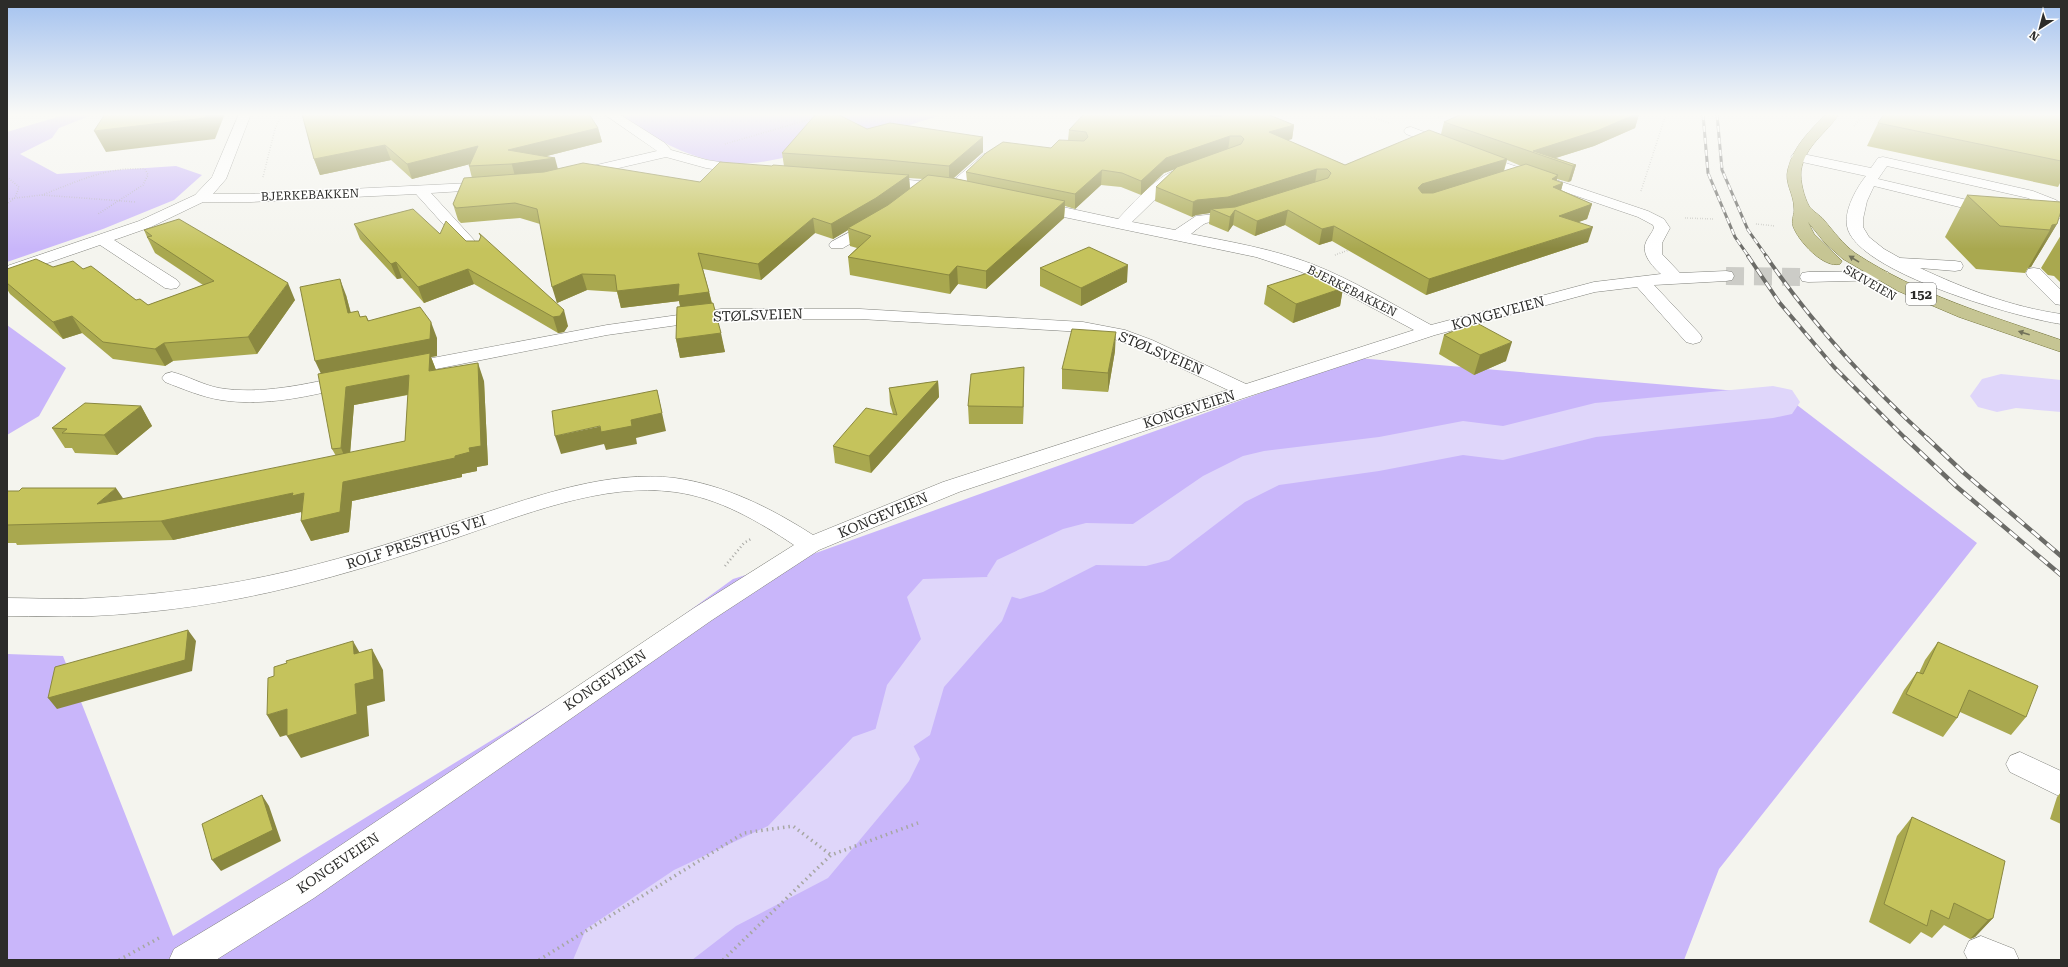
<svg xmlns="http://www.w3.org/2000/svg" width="2068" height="967" font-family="'Roboto Serif',serif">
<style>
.green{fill:#c9b6fa}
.water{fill:#dfd6fa}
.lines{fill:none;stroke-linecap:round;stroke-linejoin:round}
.river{fill:#dfd6fa;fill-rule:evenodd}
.minor-tunnel{stroke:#ccccc7;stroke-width:18;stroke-dasharray:18 10;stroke-linecap:butt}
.minor-casing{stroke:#81827c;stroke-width:1}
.major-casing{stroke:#77773f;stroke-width:1}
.path-far2{stroke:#a7a7a3;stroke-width:1.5;stroke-dasharray:0.5 2;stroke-linecap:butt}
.path-far1{stroke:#a7a7a3;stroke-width:2.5;stroke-dasharray:1 3;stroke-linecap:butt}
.path{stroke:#a7a7a3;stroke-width:3.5;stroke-dasharray:1.5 4;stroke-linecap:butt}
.minor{fill:#fff;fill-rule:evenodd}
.major{fill:#c6c593;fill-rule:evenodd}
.rail-far2-casing{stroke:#6b6b67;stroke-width:3}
.rail-far1-casing{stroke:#6b6b67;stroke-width:4}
.rail-casing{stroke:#6b6b67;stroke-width:4.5}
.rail-far2{stroke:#fffffe;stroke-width:2;stroke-dasharray:6;stroke-linecap:butt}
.rail-far1{stroke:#fffffe;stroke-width:2.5;stroke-dasharray:8;stroke-linecap:butt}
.rail{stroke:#fffffe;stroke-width:3;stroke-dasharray:10;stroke-linecap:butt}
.wall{fill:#a9a84f;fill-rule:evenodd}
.shaded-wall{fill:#8a8840}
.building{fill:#c5c35c;stroke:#8a8840}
.oneway{fill:#717159}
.labels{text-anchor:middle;stroke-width:3;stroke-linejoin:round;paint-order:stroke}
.far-street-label{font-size:12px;fill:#2c2c2a;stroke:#fffffe}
.shield{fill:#fffffe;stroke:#6b6b6a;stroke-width:1}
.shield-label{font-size:13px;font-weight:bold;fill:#2c2c2a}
.street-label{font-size:14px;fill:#2c2c2a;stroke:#fffffe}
</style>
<rect width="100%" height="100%" fill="#f4f4ee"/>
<path class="green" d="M67,114L92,115L59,128L52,138L20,154L57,174L176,166L202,175L174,200L103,229L7,262V132Z
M619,114H945C897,129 849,144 799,154C774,160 751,166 725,163C683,157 653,137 619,114Z
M7,325L66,368L39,416L7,435Z
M1358,358L1784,395L1977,543L1719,869L1684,960H7V654L63,656L173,936L619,662L733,579L813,554Z"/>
<path class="water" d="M1020,576L1002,621L944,687L930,735L889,763L869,754L887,685L921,639L907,597L923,579Z"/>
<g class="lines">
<path class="river" d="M2001,374L2061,380V412L2016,408L1997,412L1978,407L1970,396L1982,379Z
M1773,386L1792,390L1800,402L1792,414L1773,418L1596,437L1503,460L1463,455L1379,471L1279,485L1245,502L1169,560L1146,566L1096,565L1043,592L1020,599L997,592L987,576L997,560L1063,529L1086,523L1133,524L1203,476L1243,456L1264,451L1379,437L1463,421L1503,426L1595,403Z
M881,727L909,737L920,759L909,781L828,878L736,926L692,960H573L586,929L674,870L768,826L853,737Z"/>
<path class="minor-tunnel" d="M1726,276L1808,277"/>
<defs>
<path id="minor" d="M239,114H251L226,179L213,194H251L490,182L495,183L497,186L495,189L431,193L485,252L483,255H471L416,194L251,202H203L151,227L114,240L177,280L180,284L177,288L171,289L165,288L100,245L7,277V266L139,221L195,195L212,177Z
M604,114H619L665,143L671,150L707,160L745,166L750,167L752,170L750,173L745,174L706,168L666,157L580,177L575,176L573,173L575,170L657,151Z
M1411,127L1451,142L1453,145L1451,148L1446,149L1406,134L1404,131L1406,128Z
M989,153L994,154L996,157L994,160L958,192L953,193L879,185L874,184L872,181L874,178L879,177L949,184L984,154Z
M1476,153L1648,211L1664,219L1670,228L1662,243V254L1680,273L1726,271L1732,272L1734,276L1732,280L1726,281L1654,285L1700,334L1702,338L1700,342L1693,344L1686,342L1637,287L1595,292L1435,335L959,492L819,550L712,620L314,898L216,960H169L174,949L292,878L694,608L794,545C758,521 719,498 675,492C603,482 520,516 453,539C399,557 346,574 292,587C227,603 159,613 93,616C64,617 36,616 7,616V598C36,598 66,600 95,598C160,595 226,586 290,571C354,556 416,535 478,515C540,495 609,470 675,478C725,485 771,508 813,535L943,482L1228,390L1138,348L1114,339L1083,332L860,319H721L607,335L406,375L399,373L396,369L399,365L406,363L607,325L721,309H860L1083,322L1125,330L1152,340L1246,384L1414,330L1326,283L1299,271L1256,257L1035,211L1030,209L1027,206L1030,203L1035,201L1118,219C1132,205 1165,165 1185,170L1187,173L1185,176L1175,180L1132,222L1175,230L1196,216L1226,213L1238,209L1243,211L1246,214C1236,228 1216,218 1204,224C1199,227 1195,231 1191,234C1231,242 1273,249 1312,264C1353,280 1392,304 1431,325L1594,282L1661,274C1652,266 1641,254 1646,242C1648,237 1652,233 1654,228L1653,225L1638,217L1471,160L1469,157L1471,154Z
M1798,153L1871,168L1878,158L1883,157L2033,191L2056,200L2061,204V218L2046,223L2041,221L2038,218L2041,215L2049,213L2050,211L2046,206L2028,198L1887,166L1878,179L1997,207L2000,210L1997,213L1992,215L1874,186L1867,201L1863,219V227L1869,237L1884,249L1900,258L1955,261L1961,262L1963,266L1961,270L1955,271L1920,268C1965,289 2012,307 2061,314V324C2019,318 1855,272 1847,226C1844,210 1857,187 1866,176L1793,160L1791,157L1793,154Z
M876,218L881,220L884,223L881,226L843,248H831L829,245L831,242Z
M2034,268L2040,269L2061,290V305L2055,304L2028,277L2026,273L2028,269Z
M1882,271L1888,272L1890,276L1888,280L1808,282L1802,281L1800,277L1802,273L1808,272Z
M172,372C188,376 203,385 219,388C261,395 307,384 348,375L355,377L358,381L355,385C312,396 265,407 221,400C202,397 183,389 165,382L162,378L165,374Z
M2020,752L2061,771V797L2010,772L2006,764L2010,756Z
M1981,936L2014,949L2019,960H1968L1964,952L1969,941Z"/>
<path id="major" d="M1826,114H1839C1826,134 1805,145 1801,171C1800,181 1804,197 1809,206C1812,211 1820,215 1824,220C1834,232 1843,244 1855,253C1917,294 1991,316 2061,340V352L1959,317L1898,291L1843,259L1825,243L1808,222L1814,234L1842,261L1840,264C1824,269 1798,241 1793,226C1791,219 1795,214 1794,208C1794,194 1784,183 1788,169C1794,145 1810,131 1826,114Z"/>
</defs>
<use href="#minor" class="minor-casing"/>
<use href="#major" class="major-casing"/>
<path class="path-far2" d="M1362,114L1389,123
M1438,117L1449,114
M1854,126L1864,114
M725,144L814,118
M7,177L19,187L15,198L7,204
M263,177L275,129L281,114
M1641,191L1666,114
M42,195C76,182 108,166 145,169L148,175L143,185L98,214
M7,199L42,195L136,202
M1685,218L1714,219
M1756,224L1775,226
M1335,255L1349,250"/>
<path class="path-far1" d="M725,566L744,543L751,539"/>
<path class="path" d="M119,960L159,938
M539,960L744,833L793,826L831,855
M723,960L831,855L918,823"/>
<use href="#minor" class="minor"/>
<use href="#major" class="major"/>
<defs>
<path id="rail-far2" d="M1703,114L1708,173L1735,237L1749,257
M1717,114L1722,170L1748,230L1767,257"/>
<path id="rail-far1" d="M1748,256L1779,302L1834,367L1906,439
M1766,256C1812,324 1868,384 1928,439"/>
<path id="rail" d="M1905,438L1957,487L2061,575
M1927,438L1963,472L2061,556"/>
</defs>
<use href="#rail-far2" class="rail-far2-casing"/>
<use href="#rail-far1" class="rail-far1-casing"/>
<use href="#rail" class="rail-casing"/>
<use href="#rail-far2" class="rail-far2"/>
<use href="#rail-far1" class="rail-far1"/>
<use href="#rail" class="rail"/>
</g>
<path class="wall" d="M302,114L598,128L602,142L547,156L558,169L700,182L772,166H784L782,153L867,129L983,137V152L954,178L967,181L966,172L1051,148L1068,140L1069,130L1294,125L1292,139L1287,140L1345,165L1441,134L1444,122L1462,114H1639L1635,128L1594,146L1556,158L1576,165L1571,181L1568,182L1557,179V181L1563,183L1561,190L1592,204L1587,219L1578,222L1588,242L1426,295L1332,241L1319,245L1285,225L1255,236L1233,225L1228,232L1209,224L1210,213L1196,215L1192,217L1155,201L1156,187L1175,169L1164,173L1141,195L1121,187L1101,185L1075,209L1065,206L1064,218L986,289L958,284L950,294L850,275L848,257L857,248L850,246L848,230L833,239L815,233L761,280L703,269L725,352L680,358L676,339L680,307L679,301L621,308L617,292L587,290L557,303L540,224L520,218L461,223L458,220L453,204L472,178L469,166L470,164L412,179L391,160L320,175L314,159ZM1507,160L1521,166L1504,171ZM909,178L923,179L910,189Z
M2061,114V181L2058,187L1867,146L1878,123Z
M1967,195L2057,224L2031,267L2028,268L2025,273L1976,269L1945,237Z
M354,224L440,234L466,241H479L481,238L479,233L568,326L564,332L558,333L474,284L424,303L402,278L397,279L360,239Z
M144,230L295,300L257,354L173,361L165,366L113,359L82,333L63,339L10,294L7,289V269L53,267L83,269L136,300L148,305L203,285L155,253L147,237Z
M2061,235V283L2054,276L2048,275L2041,268Z
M1040,268L1127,282L1081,306L1040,286Z
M1267,286L1343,288L1340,306L1293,323L1264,304Z
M346,295L351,313L361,317L366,316L369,321L437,338V356L431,357L436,370L484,381L488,465L477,467V471L462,474V477L352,501L349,532L311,541L301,521L302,514L301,512L173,540L17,545L16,543H7V491L124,499L336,456L332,449L321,374ZM408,395L405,441L350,453L354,405Z
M1444,335L1506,361L1474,375L1439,354Z
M1115,351L1108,392L1062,389V369Z
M1024,367L1023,424H969L968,406Z
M938,381L939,397L871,473L835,463L833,446L893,414L890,404L889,388Z
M141,406L152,426L117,455L75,453L72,448H65L52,428Z
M1938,642L2026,717L2011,735L1960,712L1957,718L1943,737L1892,713L1904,690L1917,672L1919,673L1925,660Z
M2061,792V824L2050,819L2057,797Z
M1912,817L1993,918L1975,937L1970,939L1944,925L1932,938L1921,932L1910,944L1869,922L1897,836Z"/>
<path class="shaded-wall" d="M207,114H224V116L215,139L106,152L94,131Z
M1207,114H1225L1206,124Z
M1636,114H1639L1635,128L1594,146L1552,159L1533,151Z
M1294,125L1292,139L1267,146L1269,132Z
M598,128L602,142L523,162L555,158L559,173L516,180L508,150Z
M1230,136L1228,150L1164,173L1141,195V181L1166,158Z
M983,137V152L949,182V166Z
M385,145L391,160L320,175L314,159Z
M478,146L482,161L412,179L407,164Z
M1507,159L1503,173L1419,199L1418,188L1422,184Z
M1576,165L1571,181L1568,182L1573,166Z
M1317,169L1315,184L1227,212L1211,209L1210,213L1196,215L1192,217L1193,202L1197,200Z
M1102,170L1101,185L1075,209V194Z
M909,175L910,190L877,213L848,228V230L833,239L831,224Z
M1558,175L1555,186L1563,183L1559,198L1552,191V179Z
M1065,201L1064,218L986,289V271Z
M1592,204L1587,219L1555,231L1559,216Z
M1235,210L1233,225L1228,232L1230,217Z
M1288,210L1285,225L1255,236L1257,221Z
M813,218L815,233L761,280L758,264Z
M2057,224L2031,267L2028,268L2050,230L2052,225Z
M1334,226L1332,241L1319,245L1322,229Z
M1593,227L1588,242L1426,295L1429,279Z
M396,262L402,278L397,279L391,264Z
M1128,265L1127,282L1081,306V288Z
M957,266L958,284L950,294L949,275Z
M468,269L474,284L424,303L418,287Z
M582,274L587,290L557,303L552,287Z
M340,279L346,295L355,330L348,313Z
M288,283L295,300L257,354L248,337Z
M679,284L709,292L713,309L682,313L679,301L621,308L617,291Z
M1343,288L1340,306L1293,323L1296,304Z
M564,310L568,326L564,332L558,333L553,317Z
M72,316L82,333L63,339L53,322Z
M431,322L437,338V356L431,357L436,370L323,378L315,361Z
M1116,332L1115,351L1108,392V373Z
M721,333L725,352L680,358L676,339Z
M1512,342L1506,361L1474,375L1480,355Z
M164,343L173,361L165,366L155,349Z
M478,363L484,381L488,465L477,467V471L462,474V477L352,501L349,532L311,541L301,521L343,482L455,456L469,448Z
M1024,367V384L1023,424V407Z
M409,375L416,393L354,405L349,467L341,448L346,387Z
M938,381L939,397L871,473L869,456Z
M657,390L666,431L636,438L637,444L606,450L604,444L561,454L555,436L631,420Z
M141,406L152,426L117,455L104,435Z
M116,488L129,507L97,504Z
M293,493H304L302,515L301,512L173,540L161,521Z
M188,630L196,641L192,671L57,709L48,698Z
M353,641L365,662L354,654Z
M372,649L383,670L385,701L367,706L369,736L301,758L287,736L355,684Z
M287,709L300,731L280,737L267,715Z
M262,795L269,806L281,841L221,871L212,860Z
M1993,918L1975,937L1970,939L1988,920Z"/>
<path class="building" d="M105,114H207L205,118L94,131Z
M302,114H589L598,128L508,150L555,158L511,164L469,166L478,146L407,164L385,145L314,159Z
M816,114H837L867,129L890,123L983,137L949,166L887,160L782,153Z
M1084,114H1209L1210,116H1221L1224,114H1267L1294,125L1269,132L1345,165L1429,130L1507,159L1422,184L1418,188L1422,193H1433L1526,164L1558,175L1552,179L1563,183L1553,187L1592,204L1559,216L1593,227L1429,279L1334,226L1322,229L1288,210L1257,221L1235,210L1230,217L1211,209L1235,207L1328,178L1331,173L1327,169H1317L1228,197L1197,200L1193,202L1156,187L1177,167L1241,144L1244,139L1241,136H1230L1166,158L1141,181L1122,173L1102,170L1075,194L966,172L986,153L1003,142L1051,148L1059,140L1084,141L1088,137L1086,132L1069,130Z
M1462,114H1636L1599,130L1533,151L1576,165L1573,166L1444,122Z
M1884,114H2061V161L1878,123Z
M720,162L772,166L773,165L909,175L876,198L831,224L813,218L758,264L698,253L709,292L678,296L679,284L617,291L615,275L582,274L552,287L537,209L515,203L456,208L453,204L464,178L544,172L583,163L700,182Z
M928,175L952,178L1065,201L986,271L957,266L949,275L848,257L871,236L848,228L888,205Z
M1967,195L2061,202V211L2057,224L2052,225L2050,230L2000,226Z
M413,209L440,234L446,221L466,241H479L481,236L479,233L564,310L560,316L553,317L468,269L418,287L396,262L391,264L354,224Z
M179,219L288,283L248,337L164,343L155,349L103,342L72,316L53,322L7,283V269L36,259L53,267L73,261L83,269L91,266L136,300L140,299L148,305L214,281L147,237L152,236L144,230Z
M1089,247L1128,265L1081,288L1040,268Z
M1314,271L1343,288L1296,304L1267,286Z
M340,279L348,313L358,311L360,317L366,316L368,321L420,307L431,322L430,339L315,361L300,287Z
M713,303L721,333L676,339L677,307Z
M1475,322L1512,342L1480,355L1444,335Z
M1072,329L1116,332L1108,373L1062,369Z
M430,353L429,371L478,363L481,446L469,448L470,452L455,456V458L343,482L340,512L301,521L304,493L292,496L293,493L161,521L7,525V491H19L22,488H116L97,504L405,441L409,375L346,387L341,448L332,449L318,374Z
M1024,367L1023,407L968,406L971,374Z
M938,381L869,456L833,446L866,408L897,415L889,388Z
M657,390L662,413L631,420L632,426L601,432L600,426L555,436L552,411Z
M85,403L141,406L104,435L62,433L67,429L52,428Z
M188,630L185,660L48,698L55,667Z
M353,641L354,654L372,649L374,679L355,684L357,714L287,736V709L267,715L268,678L274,676V667L287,663L286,661Z
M1938,642L2038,686L2026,717L1969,690L1957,718L1906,694L1917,672L1923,674Z
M262,795L273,830L212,860L202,824Z
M1912,817L2005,861L1993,918L1988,920L1954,903L1949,919L1931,910L1927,926L1884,904Z"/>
<defs><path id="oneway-solid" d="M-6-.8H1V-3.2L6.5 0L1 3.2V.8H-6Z"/></defs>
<g class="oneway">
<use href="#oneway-solid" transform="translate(1854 259) rotate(-148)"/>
<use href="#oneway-solid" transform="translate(2024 333) rotate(-162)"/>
</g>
<linearGradient id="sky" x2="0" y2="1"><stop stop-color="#a4c2ef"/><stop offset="0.46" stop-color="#fafaf7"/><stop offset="1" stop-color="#fafaf7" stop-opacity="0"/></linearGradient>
<rect width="2068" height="249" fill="url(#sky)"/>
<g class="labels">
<g class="far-street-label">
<text transform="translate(310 195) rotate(-2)" y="4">BJERKEBAKKEN</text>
<text transform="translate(1870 283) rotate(30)" y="4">SKIVEIEN</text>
<text transform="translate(1352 291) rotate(27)" y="4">BJERKEBAKKEN</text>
</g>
<rect class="shield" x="1906" y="283" width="30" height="22" rx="3"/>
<g class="shield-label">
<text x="1921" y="299">152</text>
</g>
<g class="street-label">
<text transform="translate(1498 313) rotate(-15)" y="5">KONGEVEIEN</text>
<text transform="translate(758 315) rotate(-2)" y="5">STØLSVEIEN</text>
<text transform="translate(1161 353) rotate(23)" y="5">STØLSVEIEN</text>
<text transform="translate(1189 409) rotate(-18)" y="5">KONGEVEIEN</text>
<text transform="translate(883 515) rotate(-23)" y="5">KONGEVEIEN</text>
<text transform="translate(416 542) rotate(-18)" y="5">ROLF PRESTHUS VEI</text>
<text transform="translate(605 680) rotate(-34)" y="5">KONGEVEIEN</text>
<text transform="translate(338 863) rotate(-34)" y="5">KONGEVEIEN</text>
</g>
</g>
<rect width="2068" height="967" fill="none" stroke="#2c2c2a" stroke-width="16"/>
<g transform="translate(2040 28) rotate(216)" stroke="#fffffe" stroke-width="3" paint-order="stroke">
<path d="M0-3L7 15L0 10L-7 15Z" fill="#2c2c2a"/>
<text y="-6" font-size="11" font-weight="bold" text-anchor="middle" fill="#2c2c2a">N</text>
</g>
</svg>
